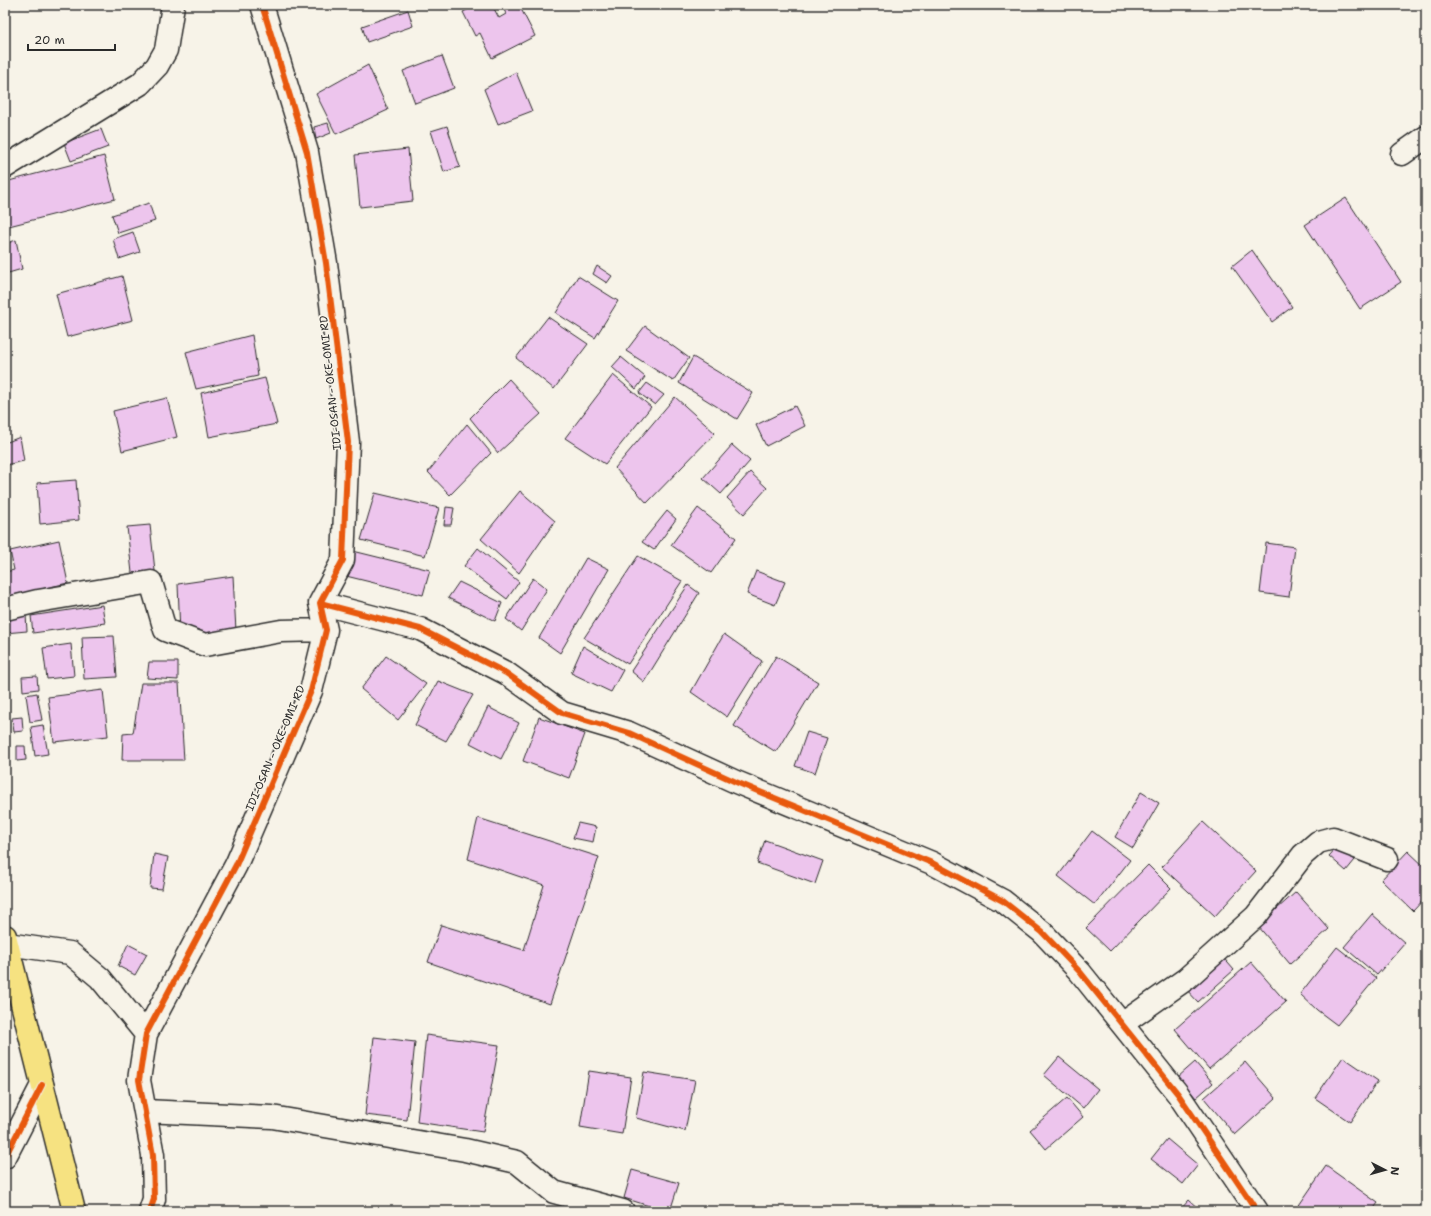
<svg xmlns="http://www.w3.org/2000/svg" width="1431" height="1216" font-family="'Shantell Sans',sans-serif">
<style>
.building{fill:#edc5ed;stroke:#2b2b2b}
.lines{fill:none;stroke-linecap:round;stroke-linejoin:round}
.street-casing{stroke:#2b2b2b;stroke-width:25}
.primary-casing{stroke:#2b2b2b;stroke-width:25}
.street{stroke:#f7f3e8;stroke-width:22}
.primary{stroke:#f6e281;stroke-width:22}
.cycleway-casing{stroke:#f7f3e8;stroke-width:8}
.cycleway{stroke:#e8590c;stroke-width:6}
.labels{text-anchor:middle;stroke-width:3.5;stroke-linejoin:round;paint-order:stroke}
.street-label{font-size:11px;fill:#2b2b2b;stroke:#f7f3e8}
</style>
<rect width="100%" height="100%" fill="#f7f3e8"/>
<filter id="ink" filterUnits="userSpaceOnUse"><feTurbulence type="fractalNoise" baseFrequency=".025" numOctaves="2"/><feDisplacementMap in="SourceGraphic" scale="8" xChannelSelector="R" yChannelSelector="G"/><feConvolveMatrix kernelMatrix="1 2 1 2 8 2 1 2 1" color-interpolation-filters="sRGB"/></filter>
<g filter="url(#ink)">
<path class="building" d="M477,5H492L499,18L506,14L502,5H519L535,36L492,58L480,33L475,36L463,12Z
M408,10L413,26L367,42L362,26Z
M442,56L454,88L415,103L403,71Z
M368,65L388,110L336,134L316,94Z
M516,72L532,111L498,124L484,89Z
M328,123L331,133L316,139L314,127Z
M447,126L460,167L444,172L431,131Z
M101,129L108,147L71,161L64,143Z
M408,149L413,201L360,207L355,155Z
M104,156L115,199L5,227V182Z
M1346,198L1401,282L1360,309L1305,225Z
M149,203L155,221L118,233L112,215Z
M133,232L140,252L119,259L113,239Z
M16,240L22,269L5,274V244Z
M1252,250L1292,307L1272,322L1232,266Z
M597,266L612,276L607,283L593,274Z
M122,276L133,320L67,337L56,294Z
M578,276L618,301L595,338L556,313Z
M548,317L588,344L554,389L516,358Z
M645,326L689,358L673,381L626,351Z
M252,335L258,376L196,389L186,352Z
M621,357L645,377L636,389L612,367Z
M693,357L753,393L737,419L679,383Z
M613,375L651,407L605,464L565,438Z
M265,378L277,424L209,437L201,393Z
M509,379L541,414L498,453L470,418Z
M647,383L664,395L655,405L639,393Z
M675,397L715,433L647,503L615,468Z
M167,398L177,437L122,451L113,411Z
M795,406L805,426L766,446L756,425Z
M467,424L491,453L450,495L428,472Z
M20,437L24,461L5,465V443Z
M732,445L750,461L721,494L703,478Z
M750,472L767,488L744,514L727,498Z
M76,480L79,520L40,524L37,483Z
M520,491L555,521L519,573L481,539Z
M375,493L439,508L425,556L361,540Z
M446,507L454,508L451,525H444Z
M698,508L736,538L711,573L671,545Z
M667,511L676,519L654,550L642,542Z
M150,525L155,571L132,573L127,527Z
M59,540L68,583L5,597V572L14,570L10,551Z
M1266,543L1295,547L1289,597L1260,593Z
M478,548L519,582L507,599L464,566Z
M353,551L430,570L423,595L346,576Z
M638,556L682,581L628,664L584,638Z
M586,558L609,569L560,653L539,638Z
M756,571L785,582L775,605L747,594Z
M233,576L236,631L180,634L178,584Z
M533,578L547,589L521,631L506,619Z
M459,582L502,603L495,621L448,598Z
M688,585L699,593L644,682L631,671Z
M102,605L105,623L33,633L31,616Z
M26,615L27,631L5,633V617Z
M724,634L762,661L727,717L691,692Z
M114,636L117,677L84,679L82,637Z
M71,644L74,676L47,679L43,648Z
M583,646L623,670L611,692L571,673Z
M386,656L426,684L398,720L361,689Z
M776,656L818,682L776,752L734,726Z
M149,662H178V680L147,678Z
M37,676L38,689L23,691L22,677Z
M438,681L473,695L446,741L415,725Z
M141,683H179L184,760H122L123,734L133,733Z
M103,690L108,736L54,742L48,697Z
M37,693L42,720L30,722L26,695Z
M488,707L519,723L501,759L470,743Z
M22,717L23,731L14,732L12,718Z
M539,717L585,734L569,778L523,761Z
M43,725L48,754L35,756L31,727Z
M807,732L827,738L815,773L795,766Z
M17,746H25L26,760L17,761Z
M1141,792L1159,803L1133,848L1115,837Z
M478,818L599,857L550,1004L428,962L441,925L524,950L544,885L468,859Z
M1203,822L1256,871L1215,916L1162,867Z
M578,823L596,827L593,842L573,838Z
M1092,831L1130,860L1095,905L1058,876Z
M765,840L823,861L815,884L757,863Z
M1338,846L1355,860L1346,871L1329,856Z
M1408,851L1426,868V897L1413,911L1381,880Z
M154,854L168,857L162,889L150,888Z
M1148,865L1171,888L1110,951L1086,928Z
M1296,892L1329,929L1290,964L1258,926Z
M1372,914L1405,943L1377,975L1344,947Z
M128,944L147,954L135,975L118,966Z
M1337,947L1376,978L1337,1025L1317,1010L1300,994Z
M1221,955L1234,970L1198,1002L1185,988Z
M1251,962L1286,1002L1209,1069L1175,1029Z
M426,1035L499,1045L483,1132L417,1122Z
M374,1037L415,1042L407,1120L365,1115Z
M1059,1057L1098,1089L1083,1108L1044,1075Z
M1343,1057L1378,1081L1350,1122L1315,1098Z
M1195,1062L1213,1083L1196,1098L1178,1077Z
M1245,1062L1276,1098L1235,1135L1204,1098Z
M589,1071L631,1077L622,1134L580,1127Z
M644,1072L695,1080L685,1131L636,1118Z
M1067,1098L1083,1117L1046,1149L1030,1130Z
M1167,1139L1198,1165L1183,1184L1151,1159Z
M1326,1166L1378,1203L1372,1211H1295Z
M632,1170L679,1183L670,1211H665L624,1198Z
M1189,1200L1201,1211H1179Z"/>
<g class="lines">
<defs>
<path id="street" d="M1402,154L1426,137
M5,167L140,84L157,66L166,50L173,5
M320,603L420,629L506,673L562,713L629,733L736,782L932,863L1003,901L1042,932L1080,972L1178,1094L1257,1211
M5,609L38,601L151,582L165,630L205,645L281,631L326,630
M7,944L70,953L100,978L146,1034
M1122,1024L1186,979L1256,916L1303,855L1318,842L1333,838L1387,859
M145,1111L272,1117L465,1150L517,1162L554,1192L623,1211
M5,1157L42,1085
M150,1211L154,1199L153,1155L139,1080L146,1034L236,865L311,691L326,630L320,603L343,560L348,442L326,263L307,152L262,5"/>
<path id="primary" d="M5,936L74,1211"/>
</defs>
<use href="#street" class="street-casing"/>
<use href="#primary" class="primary-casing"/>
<use href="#street" class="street"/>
<use href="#primary" class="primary"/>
<defs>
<path id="cycleway" d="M320,603L420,629L506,673L562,713L629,733L736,782L932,863L1003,901L1042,932L1080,972L1178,1094L1257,1211
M5,1157L42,1085
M150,1211L154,1199L153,1155L139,1080L146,1034L236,865L311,691L326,630L320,603L343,560L348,442L326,263L307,152L262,5"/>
</defs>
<use href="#cycleway" class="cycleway-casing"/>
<use href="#cycleway" class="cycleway"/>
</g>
</g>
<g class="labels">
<g class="street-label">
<text transform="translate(330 383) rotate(-96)" y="4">IDI-OSAN - OKE-OMI RD</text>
<text transform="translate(275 748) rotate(-67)" y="4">IDI-OSAN - OKE-OMI RD</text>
</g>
</g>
<rect width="1431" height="1216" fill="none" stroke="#f7f3e8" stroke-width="20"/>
<rect x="10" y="10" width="1411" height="1196" fill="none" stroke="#2b2b2b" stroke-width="1.5" filter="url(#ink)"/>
<g transform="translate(1385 1170) rotate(96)" stroke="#f7f3e8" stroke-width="3" paint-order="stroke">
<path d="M0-3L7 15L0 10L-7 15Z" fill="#2b2b2b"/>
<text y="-6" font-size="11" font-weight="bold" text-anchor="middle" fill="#2b2b2b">N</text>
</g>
<path d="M28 44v6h87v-6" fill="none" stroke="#2b2b2b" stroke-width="2"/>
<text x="34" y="44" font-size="12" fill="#2b2b2b" stroke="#f7f3e8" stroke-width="3" paint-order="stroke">20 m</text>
</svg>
